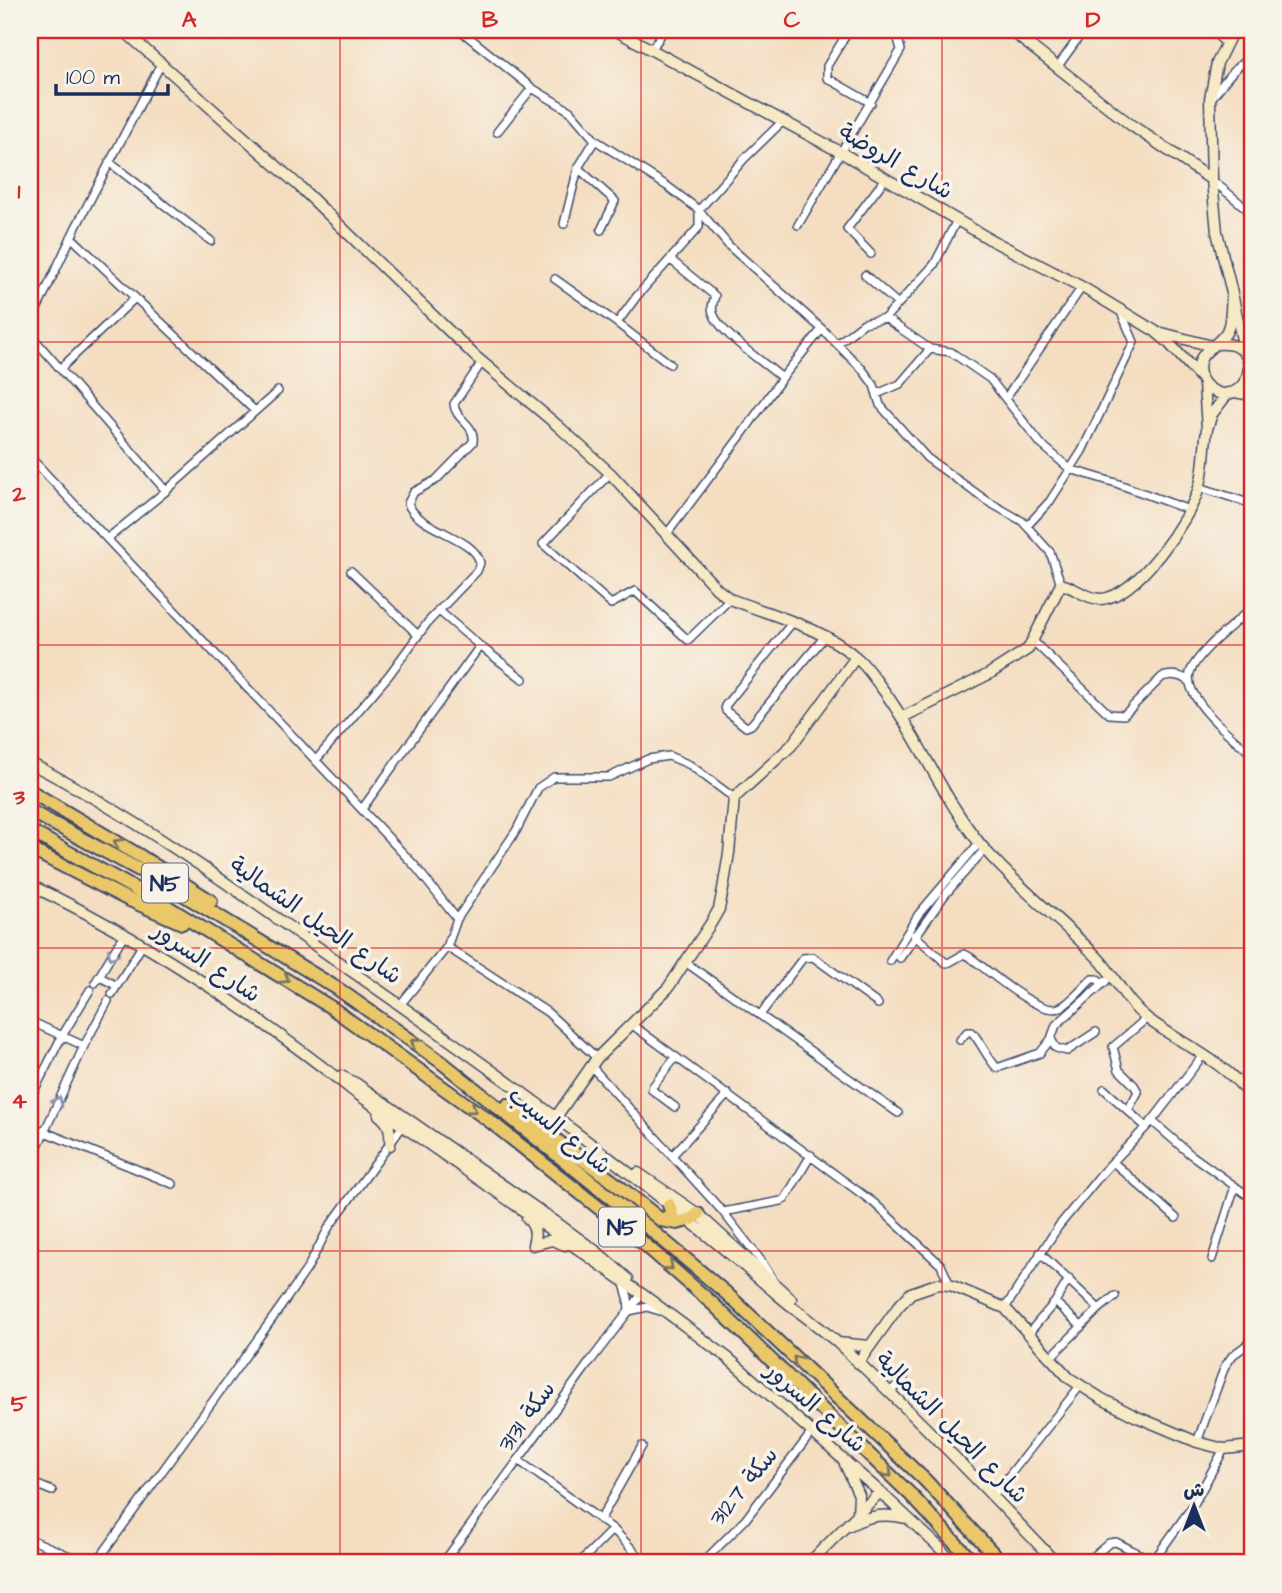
<svg xmlns="http://www.w3.org/2000/svg" width="1282" height="1593" font-family="'Architects Daughter','Playpen Sans Arabic',sans-serif">
<style>
.lines{fill:none;stroke-linecap:round;stroke-linejoin:round}
.street-casing{stroke:#3c496d;stroke-width:10}
.secondary-casing{stroke:#3c496d;stroke-width:13}
.highway-casing{stroke:#3c496d;stroke-width:16}
.street{stroke:#fff;stroke-width:7}
.secondary{stroke:#f7e9c3;stroke-width:10}
.highway{stroke:#eac769;stroke-width:12}
.oneway{stroke:#787363}
.oneway2{stroke:#8d97ae}
.grid{fill:none;stroke:#d62828;stroke-width:2;stroke-opacity:0.55}
.labels{text-anchor:middle;stroke-width:7;stroke-linejoin:round;paint-order:stroke}
.shield{fill:#f7f3e8;stroke:#5d6a87;stroke-width:2}
.shield-label{font-size:23px;font-weight:bold;fill:#1b2f5e}
.street-label{font-size:24px;fill:#1b2f5e;stroke:#f7f3e8}
.neatline{fill:none;stroke:#d62828;stroke-width:2.5}
.grid-label{font-size:23px;text-anchor:middle;font-weight:bold;fill:#d62828}
</style>
<rect width="100%" height="100%" fill="#f7f3e8"/>
<filter id="ink" filterUnits="userSpaceOnUse"><feTurbulence type="fractalNoise" baseFrequency=".0143" numOctaves="2"/><feDisplacementMap in="SourceGraphic" scale="14" xChannelSelector="R" yChannelSelector="G"/><feConvolveMatrix kernelMatrix="1 2 1 2 8 2 1 2 1" color-interpolation-filters="sRGB"/></filter>
<filter id="wash" filterUnits="userSpaceOnUse"><feTurbulence type="fractalNoise" baseFrequency=".00686" numOctaves="4" result="noise"/><feDisplacementMap in="SourceGraphic" scale="28" xChannelSelector="R" yChannelSelector="G"/><feGaussianBlur stdDeviation="1.57" result="paint"/><feColorMatrix in="noise" values="0 0 0 0 0 0 0 0 0 0 0 0 0 0 0 0 0 1.4 0 .05"/><feComposite in="paint" operator="in"/></filter>
<g filter="url(#wash)">
<rect width="100%" height="100%" fill="#f4ddc0"/>
</g>
<g filter="url(#ink)">
<g class="lines">
<defs>
<path id="street" d="M460,30L532,88L570,111L595,140L667,186L699,210L729,246L822,329L862,369L874,385L880,405L927,458L987,501L1022,521L1050,552L1061,584
M849,30L827,66V78L871,103
M652,49L664,30
M1058,66L1084,30
M1211,99C1223,84 1234,65 1252,58
M497,132L532,88
M109,162L211,241
M578,168L615,201L601,230
M1212,180L1252,213
M564,224L578,168L595,140
M798,225L901,50L897,35L886,30
M71,237L255,411
M871,254L847,229L885,179
M671,260L715,296C713,302 711,307 713,313C720,334 764,362 782,378L822,329
M865,275L898,304
M555,279L617,323
M885,318L934,265L957,220
M30,324L76,227L162,62
M30,334L166,491
M837,344L864,323L885,318L930,349L951,352L990,379L1041,444L1070,469L1116,483L1189,510
M670,364L617,323L637,296L699,227V210L745,158L783,121
M60,369L135,298
M877,394L900,384L930,349
M1006,398L1082,287
M30,457L415,866L457,919
M610,473L543,544L611,604L635,591L688,640L730,599
M1199,487L1252,504
M1027,526L1050,501L1082,451L1134,342L1121,312
M666,535L740,437L782,378
M107,539L166,491L278,391
M351,571L418,635
M1252,607C1234,625 1202,648 1191,670C1179,696 1234,739 1252,754
M438,610L480,646L523,679
M792,623L725,706L726,711L746,727L751,725L826,635
M1034,642L1109,714L1124,715L1162,677C1172,674 1179,675 1188,680
M316,760L389,675L428,622L477,571L480,563C475,536 416,530 408,503L414,492L436,480L473,442C476,424 455,420 454,404L482,362
M362,809L480,646
M914,935L946,963L950,962L964,954L970,957C986,969 1039,1016 1059,1008C1071,1003 1082,988 1092,979H1097L1103,983
M447,947L547,1012L597,1058
M900,958L944,896L985,849
M890,961L918,915L979,843
M685,962L898,1113
M100,977L117,986
M95,983L125,933
M112,994L143,944
M400,1005L447,947L457,919L516,831L538,788L554,777H609L648,759L669,756L690,765L734,798
M760,1015L803,958L813,957L878,1004
M30,1021L84,1046
M631,1024L874,1203L941,1265L950,1285
M1051,1039L1056,1048L1067,1051L1096,1032
M960,1040L967,1032H972C982,1044 986,1056 997,1068L1040,1053L1051,1039L1056,1025L1106,981
M591,1066L723,1212L759,1258L772,1278
M1104,1089L1146,1127
M30,1099L62,1036L90,990
M675,1107L652,1090L653,1086L676,1057
M1128,1110L1138,1092L1134,1085L1119,1070L1113,1047L1147,1018
M1152,1121L1190,1154L1250,1197
M30,1126L173,1184
M672,1156L728,1094
M1113,1162L1176,1218
M30,1163L84,1046L108,1001
M723,1212L781,1201L785,1199L811,1155
M1040,1253L1099,1309
M1212,1259L1235,1186
M623,1281L628,1297L629,1311L647,1307L660,1311
M1055,1302L1081,1326
M1005,1308L1058,1227L1103,1172L1152,1121L1204,1054
M1028,1334L1055,1302L1069,1279
M1050,1358L1099,1309L1115,1296
M889,1393L904,1378
M1197,1442L1225,1366L1233,1355L1252,1341
M518,1460L613,1529L645,1563
M30,1482L52,1491
M993,1496L1080,1386
M600,1520L642,1446
M30,1539L86,1563
M1154,1560L1194,1504L1224,1449
M53,1563L58,1553
M96,1563L280,1308L307,1269L329,1227L405,1123
M443,1563L589,1363L642,1294
M579,1563L613,1529
M702,1563L745,1520L812,1432
M1086,1563L1109,1543L1116,1542L1157,1563"/>
<path id="secondary" d="M123,30L299,186L476,357L557,425L610,473L717,589L730,599C773,616 823,627 858,659C867,667 874,678 881,687C920,738 945,805 987,852C1021,890 1062,921 1098,958C1116,977 1125,1002 1148,1019C1184,1046 1225,1061 1252,1098
M615,30L842,153L993,241L1082,287L1155,331L1168,342L1200,377
M1010,30L1131,125L1212,180
M1214,30L1226,42
M1232,293L1217,232L1212,180L1210,99L1217,63L1233,30
M1162,333L1212,346
M1216,344C1273,338 1246,416 1209,388C1204,384 1201,380 1200,374C1194,351 1219,347 1227,331C1232,321 1231,304 1232,293L1245,354
M1204,384L1207,429L1212,414L1228,393
M1234,392L1252,395
M903,717L989,674L1028,649L1061,584C1074,587 1087,599 1101,599C1137,597 1189,520 1199,488C1205,470 1204,448 1207,429
M30,763C147,823 253,902 360,977C503,1077 646,1180 778,1295C798,1312 820,1327 839,1344C914,1414 986,1488 1056,1563
M30,885C147,940 255,1013 356,1093L642,1294L728,1358L880,1492L940,1548L952,1563
M341,1076L357,1084L553,1220L597,1252L628,1279
M379,1115C390,1123 391,1132 390,1145
M556,1117L597,1058L668,988L711,923L719,909L723,889L729,853L734,798L791,746L856,657
M638,1173L698,1214L791,1299
M527,1218C536,1228 536,1233 533,1245
M533,1245L552,1240L565,1245
M838,1343L869,1346
M858,1363L898,1307L911,1293L937,1284L950,1285L1005,1308L1069,1378L1102,1399L1135,1416L1197,1442L1224,1449L1252,1446
M845,1464L859,1495L858,1514
M850,1525C870,1515 885,1513 906,1518
M809,1563L880,1492"/>
<path id="highway" d="M30,791L140,856L211,901
M30,811L169,886L338,989L440,1061L650,1229L726,1293L925,1480L1002,1563
M30,831L168,907L332,1008L491,1122L643,1243L714,1305L911,1495L974,1563
M30,849L125,898L182,923
M508,1105L611,1180L661,1220L677,1223L692,1219L698,1214
M661,1220L672,1215L669,1205"/>
</defs>
<use href="#street" class="street-casing"/>
<use href="#secondary" class="secondary-casing"/>
<use href="#highway" class="highway-casing"/>
<use href="#street" class="street"/>
<use href="#secondary" class="secondary"/>
<use href="#highway" class="highway"/>
</g>
<defs><path id="oneway-chevron" d="M-2-3.5L2.5 0L-2 3.5" fill="none" stroke-width="1.6" stroke-linecap="round" stroke-linejoin="round" transform="scale(1.75)"/></defs>
<g class="oneway">
<use href="#oneway-chevron" transform="translate(118 843) rotate(-150)"/>
<use href="#oneway-chevron" transform="translate(285 979) rotate(32)"/>
<use href="#oneway-chevron" transform="translate(415 1043) rotate(-145)"/>
<use href="#oneway-chevron" transform="translate(472 1109) rotate(36)"/>
<use href="#oneway-chevron" transform="translate(669 1266) rotate(41)"/>
<use href="#oneway-chevron" transform="translate(797 1360) rotate(-137)"/>
<use href="#oneway-chevron" transform="translate(888 1473) rotate(44)"/>
</g>
<g class="oneway2">
<use href="#oneway-chevron" transform="translate(112 955) rotate(120)"/>
<use href="#oneway-chevron" transform="translate(58 1101) rotate(-65)"/>
</g>
</g>
<path class="grid" d="M340,30V1563M641,30V1563M942,30V1563M30,342H1252M30,645H1252M30,948H1252M30,1251H1252"/>
<g class="labels">
<g class="shield">
<rect x="142" y="863.5" width="46" height="39" rx="5"/>
<rect x="599" y="1207.5" width="46" height="39" rx="5"/>
</g>
<g class="shield-label">
<text x="165" y="891">N5</text>
<text x="622" y="1235">N5</text>
</g>
<g class="street-label">
<text transform="translate(896 161) rotate(30)" y="8">شارع الروضة</text>
<text transform="translate(316 920) rotate(35)" y="8">شارع الحيل الشمالية</text>
<text transform="translate(207 962) rotate(34)" y="8">شارع السرور</text>
<text transform="translate(560 1130) rotate(39)" y="8">شارع السيب</text>
<text transform="translate(816 1407) rotate(41)" y="8">شارع السرور</text>
<text transform="translate(526 1416) rotate(-54)" y="8">سكة 3131</text>
<text transform="translate(952 1427) rotate(45)" y="8">شارع الحيل الشمالية</text>
<text transform="translate(743 1486) rotate(-51)" y="8">سكة 3127</text>
</g>
</g>
<rect width="1282" height="1593" fill="none" stroke="#f7f3e8" stroke-width="77"/>
<g transform="translate(1194 1506)" stroke="#f7f3e8" stroke-width="5" paint-order="stroke">
<path d="M0-5L12 26L0 18L-12 26Z" fill="#1b2f5e"/>
<text y="-10" font-size="19" font-weight="bold" text-anchor="middle" fill="#1b2f5e">ش</text>
</g>
<path d="M56 84v10h112v-10" fill="none" stroke="#1b2f5e" stroke-width="3.5"/>
<text x="66" y="84" font-size="21" fill="#1b2f5e" stroke="#f7f3e8" stroke-width="5" paint-order="stroke">100 m</text>
<rect x="38" y="38" width="1206" height="1516" class="neatline"/>
<g class="grid-label">
<text x="189" y="27">A</text>
<text x="490" y="27">B</text>
<text x="792" y="27">C</text>
<text x="1093" y="27">D</text>
<text x="19" y="198">1</text>
<text x="19" y="501">2</text>
<text x="19" y="804">3</text>
<text x="19" y="1108">4</text>
<text x="19" y="1411">5</text>
</g>
</svg>
